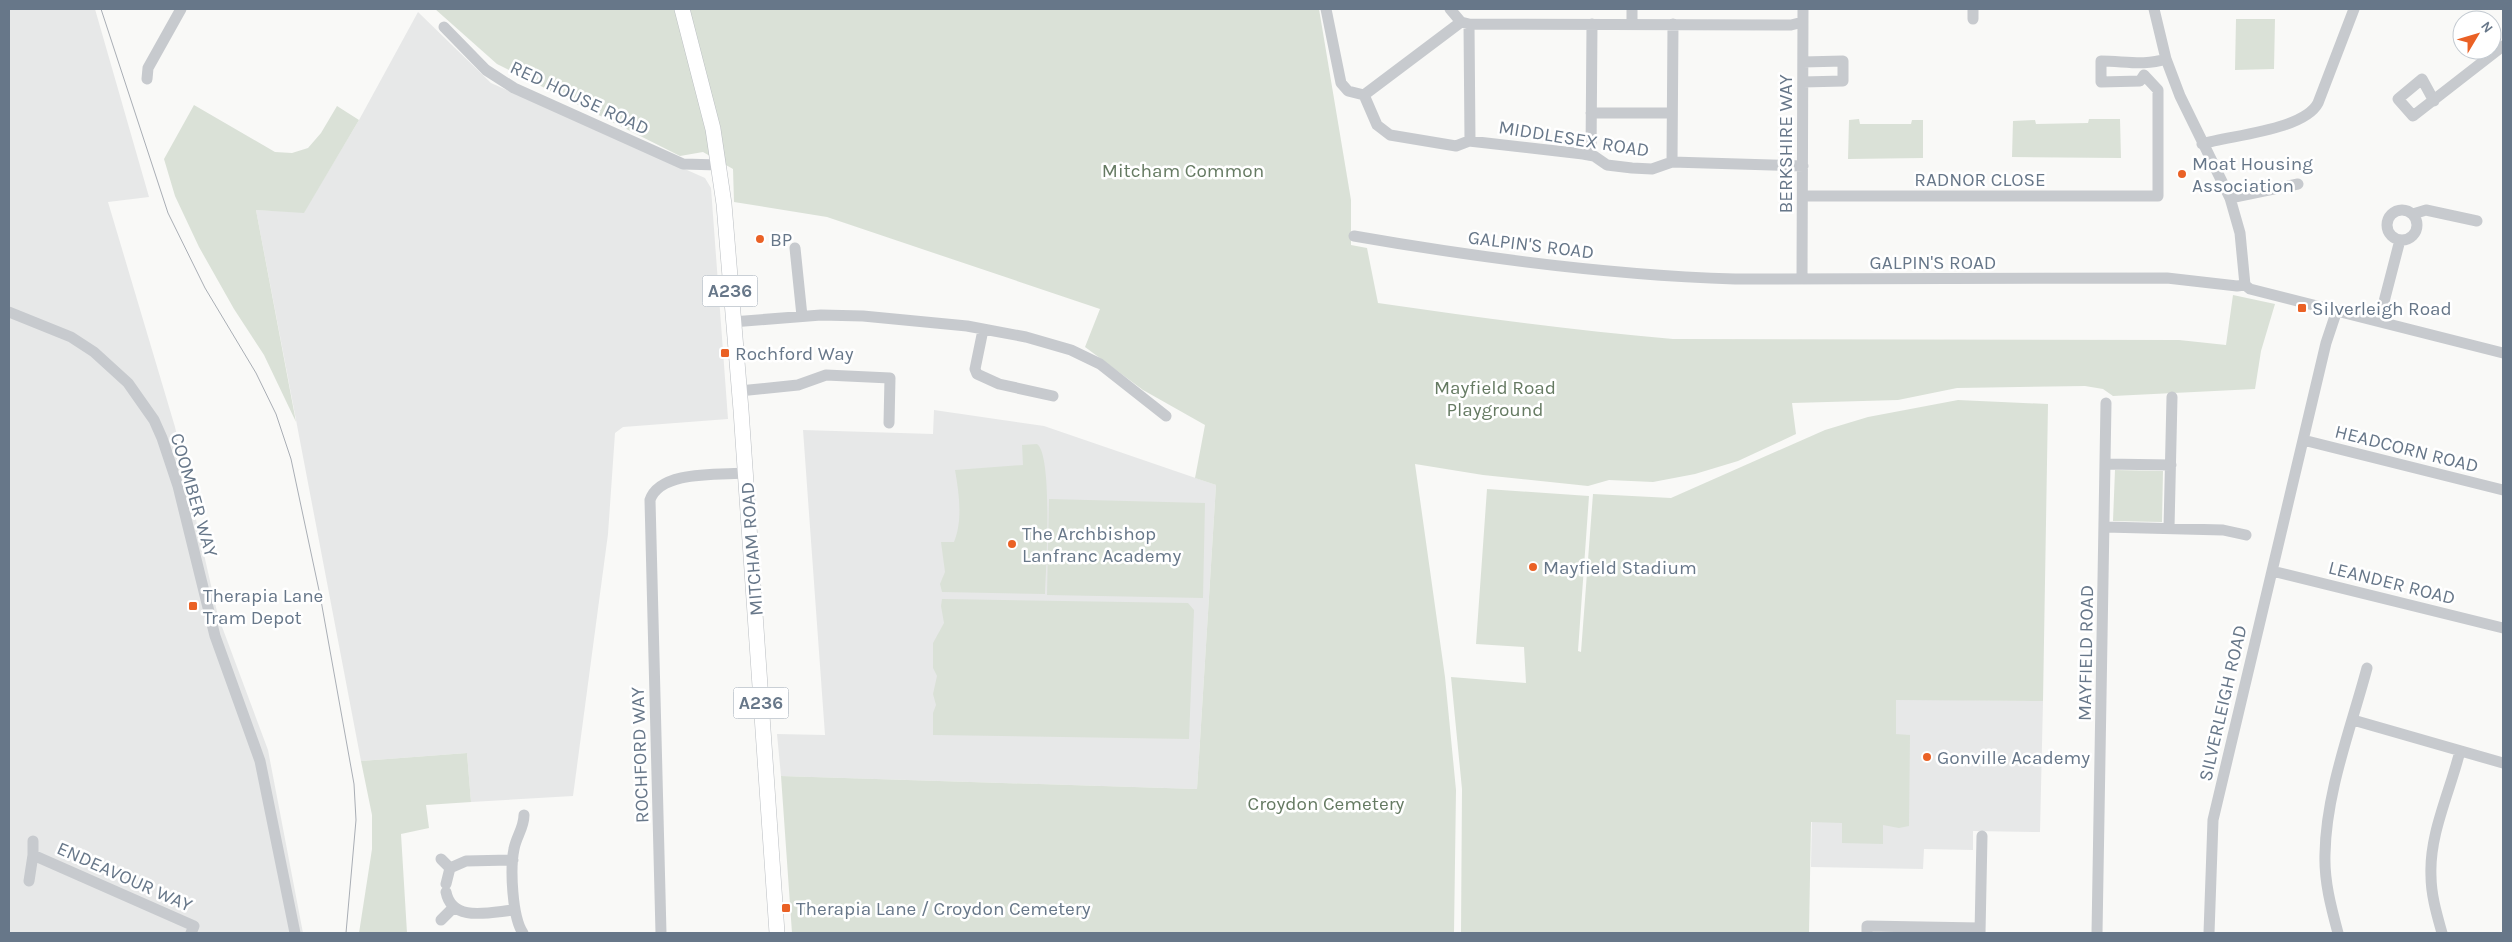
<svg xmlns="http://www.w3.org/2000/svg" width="2512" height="942" font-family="Karla,sans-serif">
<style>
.built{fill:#e7e8e8}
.green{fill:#dae1d7}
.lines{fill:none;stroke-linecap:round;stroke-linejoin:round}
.major-casing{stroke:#babec2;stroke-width:16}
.minor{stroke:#c7cace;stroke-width:11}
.major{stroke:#fff;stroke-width:15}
.tram{stroke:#a9aeb5;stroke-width:1}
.poi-dot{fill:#ea6125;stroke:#fff;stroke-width:2}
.labels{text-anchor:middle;stroke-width:5;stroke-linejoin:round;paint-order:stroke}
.shield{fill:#fff;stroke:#95a0ac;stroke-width:1}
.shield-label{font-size:18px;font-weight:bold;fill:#677789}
.street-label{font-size:19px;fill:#677789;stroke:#fff}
.poi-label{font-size:19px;fill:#677789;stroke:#fff;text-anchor:start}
.park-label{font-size:19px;fill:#657a62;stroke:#fff}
</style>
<rect width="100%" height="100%" fill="#f9f9f7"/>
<path class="built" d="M9,9H95L149,197L108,202L175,427L218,616L268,750L303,933H9Z
M418,12L491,83L705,178L711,188L728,419L623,427L615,433L608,534L573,796L471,802L467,753L361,761L256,210L304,212L359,120Z
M934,410L1044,426L1216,485L1197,789L781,776L777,734L825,735L803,430L933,434Z
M1814,698L2043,701L2040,832L1973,831V850L1924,849L1923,869L1811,867Z"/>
<path class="green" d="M435,9H1319L1351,200V245L1367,248L1378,303C1476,317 1574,331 1673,339L2179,340L2226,345L2233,295L2275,304L2261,351L2255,389L2113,396L2103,389L2085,386L1957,388L1898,400L1792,403L1796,434L1738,461L1695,474L1653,482L1609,480L1588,486L1483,475L1415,464L1445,677L1456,790L1454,933H792L781,776L1197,789L1216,485L1195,478L1205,425L1143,390L1085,347L1100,309L827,217L734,202L733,169L703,152L680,156L497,64Z
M2236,19H2275L2274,69L2235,70Z
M194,105L275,152L292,153L308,148L321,133L337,106L359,120L304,213L256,210L296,422L264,355L234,309L199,247L175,196L164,159Z
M1859,119L1860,124H1911L1912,120H1923V158L1848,159L1849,120Z
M2089,119H2120L2121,158L2012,157L2013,121L2035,120L2036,124L2088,123Z
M1958,400L2048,404L2043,701L1896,700V734L1910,735L1909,826L1899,828L1883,825V844L1842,843V823L1811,822L1809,933H1461L1462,789L1451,677L1526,683L1524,647L1476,644L1487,489L1589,496L1578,651L1581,652L1593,494L1671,498L1825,430L1868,417Z
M1037,444C1053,455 1046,569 1045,594L942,592L940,584L945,572L941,542H954C963,520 959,493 955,470L1023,465L1022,445Z
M2115,470L2163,471L2162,522L2113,521Z
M1049,499L1205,503L1203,598L1047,595Z
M942,599L1188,603L1194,610L1189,739L933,735V713L936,705L933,694L937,676L933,668V643L944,623L941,606Z
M467,753L471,802L426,805L429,828L401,834L407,933H359L372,849V815L361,761Z"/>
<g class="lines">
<defs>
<path id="major" d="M682,9L713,129L724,204L741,410L777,933"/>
</defs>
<use href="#major" class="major-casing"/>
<path class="minor" d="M1326,9L1341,83L1348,91L1364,95
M1450,9L1461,22L1469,24L1470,141
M1632,9V24
M2154,9L2166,59L2180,96L2230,198L2240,233L2245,285
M1973,19V9
M1469,24L1791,25L1803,22
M444,27L486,70L514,88L683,164L719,165
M1803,62L1843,61V81L1803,82
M147,79L148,68L181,9
M1364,95L1377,125L1390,135L1456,146L1469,141L1583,154L1594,156L1607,165L1632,168L1652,169L1672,162L1803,166
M1364,95L1461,22
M2434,101L2422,79L2398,99L2413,116L2503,46
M1591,113H1672
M2202,144C2232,135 2304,130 2318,103L2354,9
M1591,155L1592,24
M1672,162L1673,24
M1803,196H2158V90L2144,75L2140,81L2101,82V61C2124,61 2145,66 2166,59
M2230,198L2298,184
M2387 225a15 15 0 1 1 30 0a15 15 0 1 1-30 0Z
M2413,214L2426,210L2477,221
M1354,236C1480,258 1607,275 1735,279L2167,278L2237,286L2245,285
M795,248L802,316
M1802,279L1803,9
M2245,285L2250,289L2503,353
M9,312L71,337L94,352L128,383L154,420L162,438L178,486L215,636L260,761L295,933
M2379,321L2400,240
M732,322L821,315L863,316L967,326L1026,337L1071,350L1100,364L1166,416
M983,330L975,369L977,374L999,384L1053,396
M739,391L798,385L826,375L890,378L889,423
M2303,440L2503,490
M2106,464L2171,465
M2105,527L2223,530L2246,535
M2169,528L2172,397
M2272,571L2503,628
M2353,720L2503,763
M33,855L194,926L191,933
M441,859L450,868
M29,881L33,855V841
M446,884L450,868L466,861L513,860
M446,892C452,923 490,912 514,910
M441,920L453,908
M523,933C512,917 510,868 514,849C516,837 524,828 524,815
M661,933L650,500C660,470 719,475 745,473
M1867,933V926L1980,928
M1980,933L1982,836
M2097,933L2106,403
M2209,933L2213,820L2326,343L2337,310
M2338,933C2331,907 2324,881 2325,854C2326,792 2351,728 2367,668
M2442,933C2437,915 2431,895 2431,876C2429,834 2450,792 2460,751"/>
<use href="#major" class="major"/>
<path class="tram" d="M101,9L168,213L205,288L256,373L276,414L291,459L320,595L354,784L356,820L346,933"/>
</g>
<g class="poi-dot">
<circle cx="2182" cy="174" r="5"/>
<circle cx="760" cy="239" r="5"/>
<rect x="2297" y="303" width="10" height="10" rx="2.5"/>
<rect x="720" y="348" width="10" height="10" rx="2.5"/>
<circle cx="1012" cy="544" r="5"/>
<circle cx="1533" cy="567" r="5"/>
<rect x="188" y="601" width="10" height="10" rx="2.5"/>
<circle cx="1927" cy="757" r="5"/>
<rect x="781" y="903" width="10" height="10" rx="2.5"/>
</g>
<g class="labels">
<g class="shield">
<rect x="702.5" y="275.5" width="55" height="31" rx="4"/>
<rect x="733.5" y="687.5" width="55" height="31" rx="4"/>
</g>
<g class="shield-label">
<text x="730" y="297">A236</text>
<text x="761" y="709">A236</text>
</g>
<g class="street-label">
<text transform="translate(580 97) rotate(25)" y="7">RED HOUSE ROAD</text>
<text transform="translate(1574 138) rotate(9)" y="7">MIDDLESEX ROAD</text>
<text transform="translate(1785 144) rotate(-90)" y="7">BERKSHIRE WAY</text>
<text x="1980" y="186">RADNOR CLOSE</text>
<text transform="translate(1531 244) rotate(7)" y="7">GALPIN'S ROAD</text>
<text x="1933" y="269">GALPIN'S ROAD</text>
<text transform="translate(2407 448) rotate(14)" y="7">HEADCORN ROAD</text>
<text transform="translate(195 495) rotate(74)" y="7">COOMBER WAY</text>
<text transform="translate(751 549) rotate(-94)" y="7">MITCHAM ROAD</text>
<text transform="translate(2392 582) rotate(14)" y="7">LEANDER ROAD</text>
<text transform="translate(2085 653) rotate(-89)" y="7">MAYFIELD ROAD</text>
<text transform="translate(2222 703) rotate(-77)" y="7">SILVERLEIGH ROAD</text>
<text transform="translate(639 755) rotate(-92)" y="7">ROCHFORD WAY</text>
<text transform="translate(125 876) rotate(24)" y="7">ENDEAVOUR WAY</text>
</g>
<g class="poi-label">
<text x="2192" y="170">Moat Housing<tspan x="2192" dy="22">Association</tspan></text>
<text x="770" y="246">BP</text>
<text x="2312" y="315">Silverleigh Road</text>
<text x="735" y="360">Rochford Way</text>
<text x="1022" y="540">The Archbishop<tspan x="1022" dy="22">Lanfranc Academy</tspan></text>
<text x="1543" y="574">Mayfield Stadium</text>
<text x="203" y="602">Therapia Lane<tspan x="203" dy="22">Tram Depot</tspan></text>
<text x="1937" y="764">Gonville Academy</text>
<text x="796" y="915">Therapia Lane / Croydon Cemetery</text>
</g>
<g class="park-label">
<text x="1183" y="177">Mitcham Common</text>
<text x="1495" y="394">Mayfield Road<tspan x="1495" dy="22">Playground</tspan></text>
<text x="1326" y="810">Croydon Cemetery</text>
</g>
</g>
<rect width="2512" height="942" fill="none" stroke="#677789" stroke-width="20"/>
<g transform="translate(2477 35) rotate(52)"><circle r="24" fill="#ffffff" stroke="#c2c9d0"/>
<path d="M0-4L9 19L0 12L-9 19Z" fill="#ea6125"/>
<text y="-8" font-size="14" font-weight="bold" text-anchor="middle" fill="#677789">N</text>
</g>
</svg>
